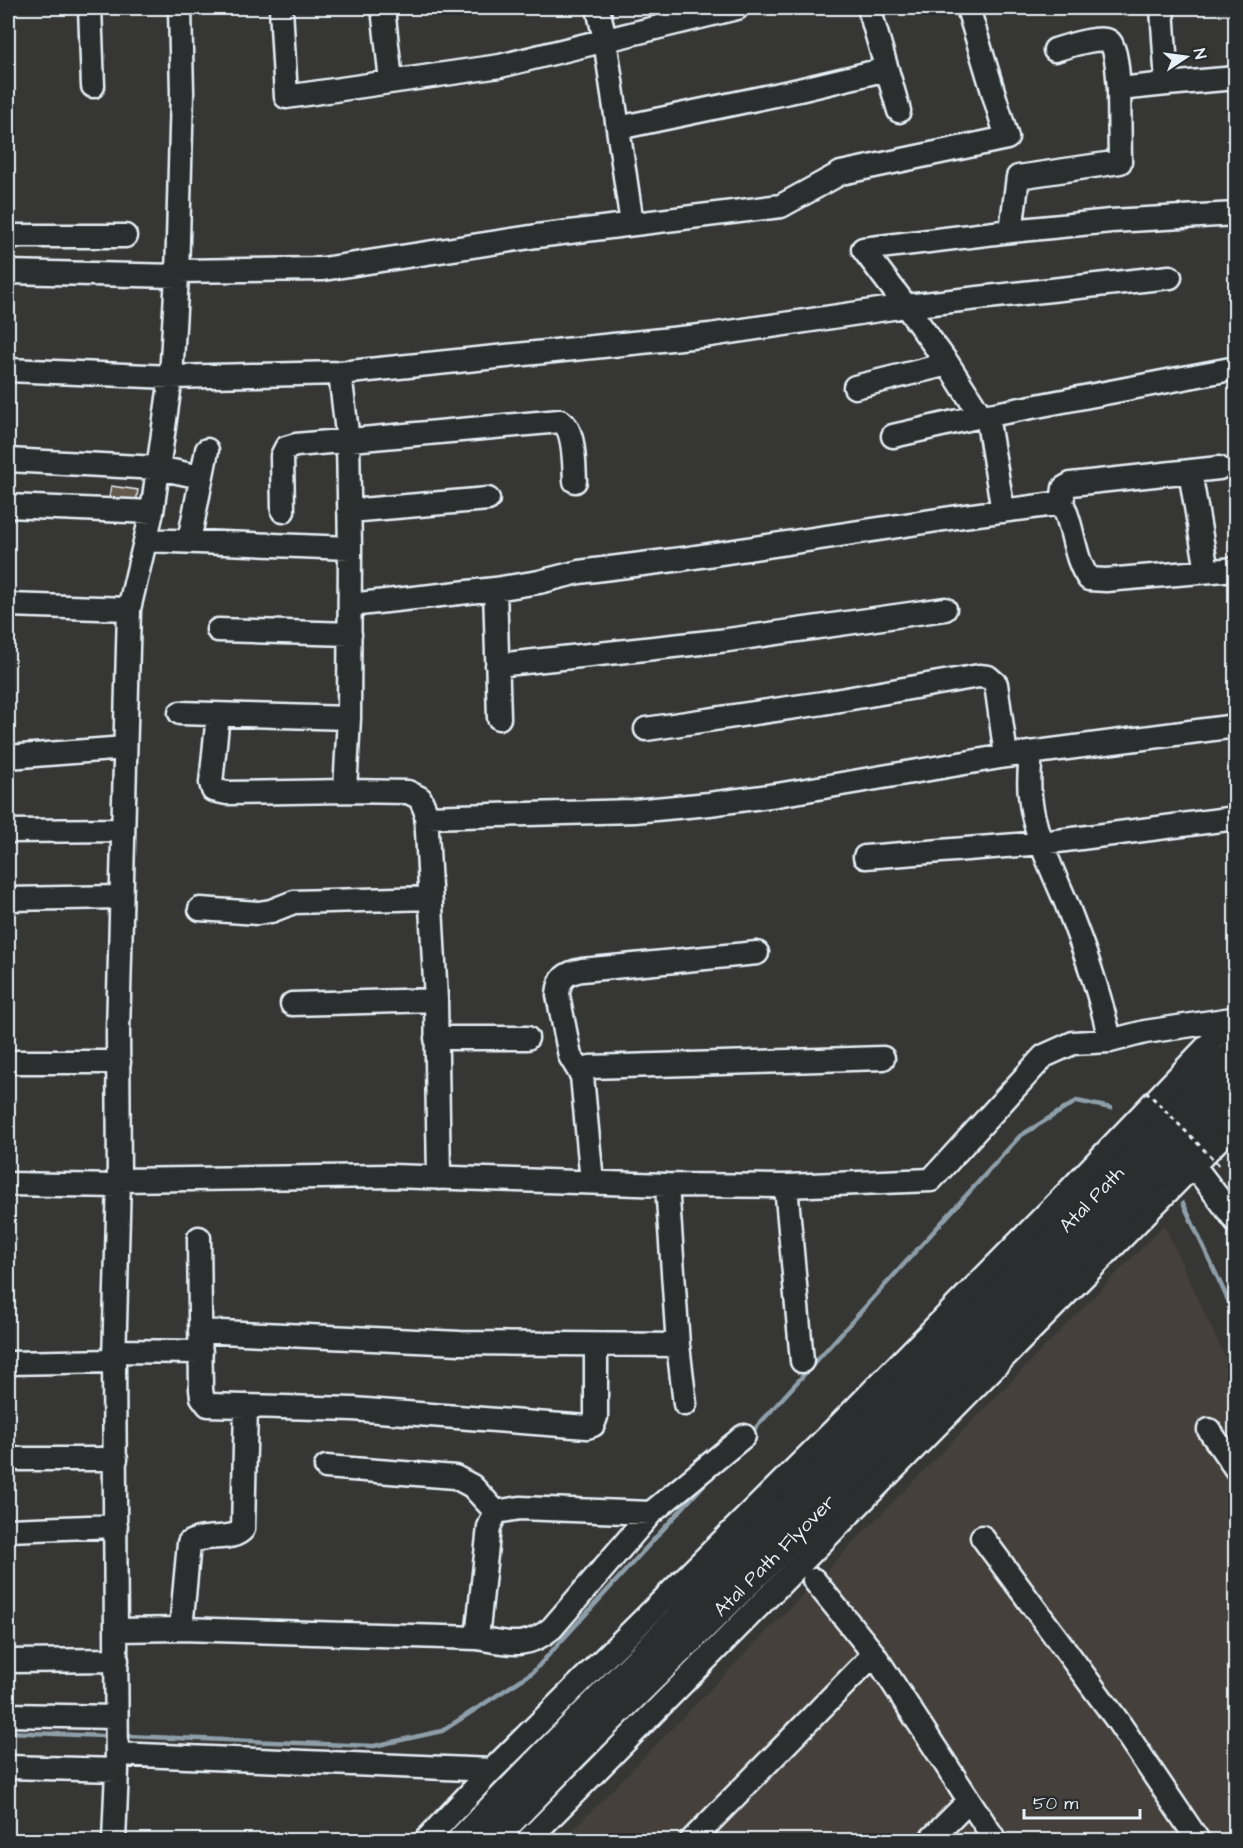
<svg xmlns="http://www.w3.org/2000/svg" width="1243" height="1848" font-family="'Architects Daughter',sans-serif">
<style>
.built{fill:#44413b}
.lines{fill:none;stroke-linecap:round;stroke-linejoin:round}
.stream{stroke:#8e9faa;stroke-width:4.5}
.building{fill:#645a4c;stroke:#e8f1f8;stroke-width:1.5}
.minor-casing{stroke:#e8f1f8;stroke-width:27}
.major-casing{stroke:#e8f1f8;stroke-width:33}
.minor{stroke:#2a2d2e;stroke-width:22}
.major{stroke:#2a2d2e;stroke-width:28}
.path-bridge{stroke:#e8f1f8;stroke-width:3;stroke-dasharray:4.5 4.5;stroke-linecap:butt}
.labels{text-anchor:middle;stroke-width:4.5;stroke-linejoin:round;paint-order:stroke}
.street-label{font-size:20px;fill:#e8f1f8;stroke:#2a2d2e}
</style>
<rect width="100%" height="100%" fill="#363634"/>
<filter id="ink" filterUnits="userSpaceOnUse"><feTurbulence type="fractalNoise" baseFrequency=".0167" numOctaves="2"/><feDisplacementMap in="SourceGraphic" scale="12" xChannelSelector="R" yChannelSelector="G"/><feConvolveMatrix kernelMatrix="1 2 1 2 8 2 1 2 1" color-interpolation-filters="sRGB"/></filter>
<g filter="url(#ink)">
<path class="built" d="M1164,1225L1235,1379V1840H563Z"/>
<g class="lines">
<path class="stream" d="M1183,1203L1236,1317
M751,1433L1020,1136L1077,1101L1111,1108
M8,1732L103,1736
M126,1736L374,1746L442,1731L533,1672L709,1479"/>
</g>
<path class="building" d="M111,486L138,490L135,509L108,505Z"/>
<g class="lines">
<defs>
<path id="minor" d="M90,8L93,86
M281,8L286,97L500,66L737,8
M383,8L391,81
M598,8L605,40L632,224
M869,8L899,111
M1055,50C1065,47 1103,34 1110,42C1117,50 1118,79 1119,89
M1167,84L1236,78
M618,128L799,90L887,69
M1011,231L1111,221L1236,214
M8,236H125
M177,271L323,269L537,236L781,206L841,173L1007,138L968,8
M8,272L177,276
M1170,277L906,306L948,364L981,416L995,414L1236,368
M8,370L171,377L340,373L710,335L906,306L863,249L1011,231L1018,177L1120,162L1119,89L1167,84L1162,8
M855,387L948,364
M987,416L1003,511
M893,436L981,416
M8,460L158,468L201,477
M1190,472L1207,571
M1062,503L1064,488L1071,484L1219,468
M8,506L152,512
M283,511L282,456L286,448L296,445L560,421C575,428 574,465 575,481
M349,511L488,499
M146,540L350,548L348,441L340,373
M189,541L207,450
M350,548L349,718L345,791L408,792L420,798L426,812L436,1000L439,1178
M495,589L499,718
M8,605L129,609
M350,605L495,589L539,582L579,572L682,559L964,516L1062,503C1074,526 1073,558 1089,579L1106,580L1236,569
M218,630L350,634
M497,665L728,640L945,609
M180,713L349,718
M218,715L211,783L213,790L227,793L345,791
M646,729L823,703L979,676L988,677L996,684L1006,756
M1031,753C1030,767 1028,781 1030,795C1033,831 1051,867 1065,900C1083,946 1100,992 1110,1041
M8,757L125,748
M426,817L634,811L709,804L777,795L1006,756L1236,726
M8,831L123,830
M865,857L1042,843L1236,818
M8,899L121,897
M200,909L258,913L271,911L294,902L430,898
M292,1004L436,1000
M436,1038H527
M8,1062H119
M582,1076L570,1056L558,995C559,978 566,973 582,970L757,953
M1191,1168L1201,1175L1236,1221
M119,1180L391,1176L667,1185L786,1186L931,1180L1044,1056L1073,1043L1110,1041L1145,1032L1232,1019
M592,1182L582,1076L584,1071L590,1067L883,1058
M8,1184L118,1186
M667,1185L678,1345L685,1404
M786,1186L802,1361
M199,1238L201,1389L202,1397L208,1405L353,1409L587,1427L593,1425L596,1417V1345
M200,1331L460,1343L678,1345
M114,1351L201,1352
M8,1363L114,1361
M1209,1430L1236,1469
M8,1459H116
M326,1467L455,1477L472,1486L496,1512
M8,1530L116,1526
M982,1537L1117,1720L1198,1840
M814,1580L874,1654L995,1840
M181,1629L189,1543C204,1533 233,1542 243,1529L246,1406
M117,1630L181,1629L477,1638C507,1643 526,1650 552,1628L651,1513L744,1436
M477,1638L489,1527L496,1512L520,1508L651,1513
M8,1661L117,1660
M8,1715L116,1717
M117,1754L492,1770
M8,1767L117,1770
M114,1840L117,1770L114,1361L119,1180L118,1033L129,609L152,512L171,377L177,276L182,93L180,8
M426,1840L492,1770L840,1424L1064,1196L1236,1016
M528,1840L1236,1122
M692,1840L874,1654
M930,1840L969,1801"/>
<path id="major" d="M462,1840L1236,1052
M491,1840L573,1755L1016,1315L1236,1091"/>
</defs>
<use href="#minor" class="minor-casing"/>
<use href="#major" class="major-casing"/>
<use href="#minor" class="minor"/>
<use href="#major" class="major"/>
<path class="path-bridge" d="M1146,1091L1219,1165"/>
</g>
</g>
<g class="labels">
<g class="street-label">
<text transform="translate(1091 1199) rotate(-46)" y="7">Atal Path</text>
<text transform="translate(774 1555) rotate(-45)" y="7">Atal Path Flyover</text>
</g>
</g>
<rect width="1243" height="1848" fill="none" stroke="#2a2d2e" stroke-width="30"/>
<rect x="15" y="15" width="1213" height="1818" fill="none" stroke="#e8f1f8" stroke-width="2" filter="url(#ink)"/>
<g transform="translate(1186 57) rotate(77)" stroke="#2a2d2e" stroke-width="4.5" paint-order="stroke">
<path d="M0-4.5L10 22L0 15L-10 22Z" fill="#e8f1f8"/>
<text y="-9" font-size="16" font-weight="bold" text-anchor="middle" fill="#e8f1f8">N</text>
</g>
<path d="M1024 1809v9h116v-9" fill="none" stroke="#e8f1f8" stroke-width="3"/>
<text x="1033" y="1809" font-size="18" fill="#e8f1f8" stroke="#2a2d2e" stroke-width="4.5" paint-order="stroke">50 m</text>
</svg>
